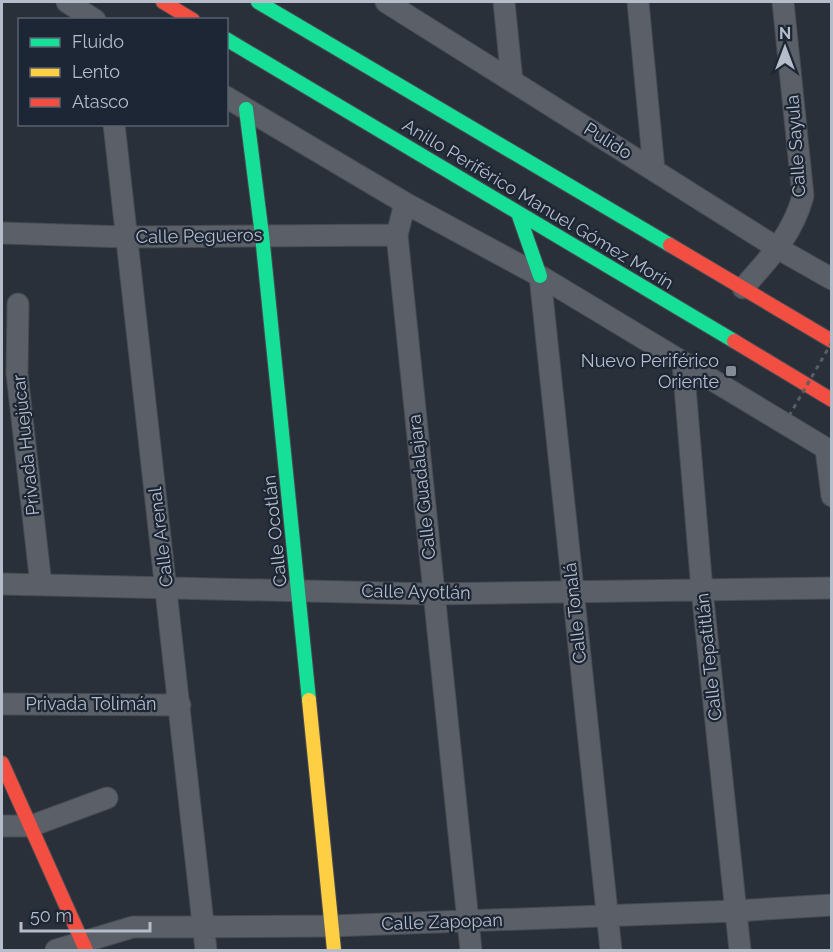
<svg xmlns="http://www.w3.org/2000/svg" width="833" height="952" font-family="Raleway,sans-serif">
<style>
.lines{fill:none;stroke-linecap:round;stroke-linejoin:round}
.street-casing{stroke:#464b52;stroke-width:23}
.fast-casing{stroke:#464b52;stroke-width:16}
.slow-casing{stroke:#464b52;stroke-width:16}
.jam-casing{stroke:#464b52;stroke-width:16}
.street{stroke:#5b5f67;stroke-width:21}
.fast{stroke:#16e098;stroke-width:14}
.slow{stroke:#ffcf43;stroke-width:14}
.jam{stroke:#f24e42;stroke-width:14}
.path-bridge{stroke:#585e64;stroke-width:3;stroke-dasharray:4.5 4.5;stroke-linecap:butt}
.poi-dot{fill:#848b97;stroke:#1d2634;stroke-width:2}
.labels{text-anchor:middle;stroke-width:4.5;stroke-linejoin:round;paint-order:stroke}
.street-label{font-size:18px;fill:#b5bcca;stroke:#1d2634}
.poi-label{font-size:18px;fill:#b5bcca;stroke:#1d2634;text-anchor:end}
</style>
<rect width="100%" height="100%" fill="#2a3039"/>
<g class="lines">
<defs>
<path id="street" d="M67,2L95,20
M386,2L779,249L832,279
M504,2L512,81
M638,2L654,170
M226,97L405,203L540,276L832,452
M114,124L206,950
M405,203L397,235L471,950
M2,233L126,237L397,235
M540,276L611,950
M743,288C769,259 793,234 803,196L783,2
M18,304L17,374L41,585
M683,363L702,590L740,950
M826,449L832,496
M2,584L433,594L832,588
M2,704L180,705
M2,826H31L107,798
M56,950L133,927L331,926L735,911L832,905"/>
<path id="fast" d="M258,2L670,245
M226,39L734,341
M246,109L262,235L309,700
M518,213L540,276"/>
<path id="slow" d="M309,700L334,950"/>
<path id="jam" d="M163,2L193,20
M670,245L832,341
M734,341L832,400
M2,763L86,950"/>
</defs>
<use href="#street" class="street-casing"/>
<use href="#fast" class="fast-casing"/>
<use href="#slow" class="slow-casing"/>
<use href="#jam" class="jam-casing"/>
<use href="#street" class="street"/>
<use href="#fast" class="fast"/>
<use href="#slow" class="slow"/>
<use href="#jam" class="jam"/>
<path class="path-bridge" d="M789,416L832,342"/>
</g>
<rect class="poi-dot" x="725" y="365" width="12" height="12" rx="3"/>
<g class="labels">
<g class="street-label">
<text transform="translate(608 141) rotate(32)" y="6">Pulido</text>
<text transform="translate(796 146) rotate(-94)" y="6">Calle Sayula</text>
<text transform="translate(538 204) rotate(31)" y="6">Anillo Periférico Manuel Gómez Morín</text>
<text transform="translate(199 236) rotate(-1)" y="6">Calle Pegueros</text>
<text transform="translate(26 445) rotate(-96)" y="6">Privada Huejúcar</text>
<text transform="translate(422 487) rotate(-96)" y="6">Calle Guadalajara</text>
<text transform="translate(275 531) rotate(-96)" y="6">Calle Ocotlán</text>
<text transform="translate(161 537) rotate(-97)" y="6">Calle Arenal</text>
<text transform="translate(416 592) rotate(1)" y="6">Calle Ayotlán</text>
<text transform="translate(575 613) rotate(-96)" y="6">Calle Tonalá</text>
<text transform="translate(709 657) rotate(-96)" y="6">Calle Tepatitlán</text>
<text x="91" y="710">Privada Tolimán</text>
<text transform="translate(442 922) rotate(-2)" y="6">Calle Zapopan</text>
</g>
<g class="poi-label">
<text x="719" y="367">Nuevo Periférico<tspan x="719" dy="21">Oriente</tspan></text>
</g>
</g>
<rect width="833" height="952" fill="none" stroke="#b5bcca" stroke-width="6"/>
<rect x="18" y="18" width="210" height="108" fill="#1d2634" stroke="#5a6270" stroke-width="1.5"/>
<rect x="30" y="38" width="30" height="9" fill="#16e098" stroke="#5a6270" stroke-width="1.5"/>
<text x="72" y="48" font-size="18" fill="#b5bcca">Fluido</text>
<rect x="30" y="68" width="30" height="9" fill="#ffcf43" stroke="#5a6270" stroke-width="1.5"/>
<text x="72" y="78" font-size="18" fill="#b5bcca">Lento</text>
<rect x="30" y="98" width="30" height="9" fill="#f24e42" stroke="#5a6270" stroke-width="1.5"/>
<text x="72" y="108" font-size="18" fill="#b5bcca">Atasco</text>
<g transform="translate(785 48)" stroke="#1d2634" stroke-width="4.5" paint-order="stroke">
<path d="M0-4.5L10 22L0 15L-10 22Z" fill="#b5bcca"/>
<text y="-9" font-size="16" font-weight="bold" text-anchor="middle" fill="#b5bcca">N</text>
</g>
<path d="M21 922v9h129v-9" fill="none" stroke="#b5bcca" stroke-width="3"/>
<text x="30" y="922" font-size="18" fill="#b5bcca" stroke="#1d2634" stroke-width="4.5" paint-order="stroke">50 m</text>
</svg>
